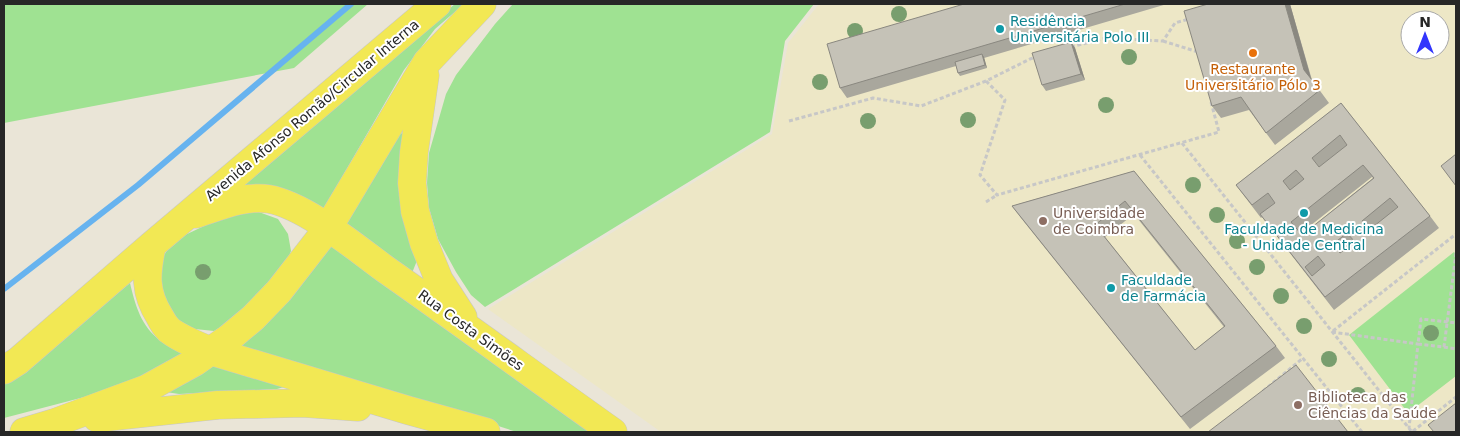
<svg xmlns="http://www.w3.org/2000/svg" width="1460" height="436" font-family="'DejaVu Sans',sans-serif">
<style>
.education{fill:#ede7c6;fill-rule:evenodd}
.green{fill:#9fe292}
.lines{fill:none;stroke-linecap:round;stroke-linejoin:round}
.stream{stroke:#67b3ef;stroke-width:6}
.major-casing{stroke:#c7c7c7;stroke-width:29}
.path{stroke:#c7c7c7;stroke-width:3;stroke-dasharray:4 2.5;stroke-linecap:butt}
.major{stroke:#f2e854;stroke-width:28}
.tree{fill:#789e6e}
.wall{fill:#a9a79d;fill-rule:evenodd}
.shaded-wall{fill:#8a8880}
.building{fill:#c5c2b7;stroke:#8a8880;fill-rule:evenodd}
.culture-dot{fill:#0f9aa8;stroke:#fff;stroke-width:2}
.food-dot{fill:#e8710a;stroke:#fff;stroke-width:2}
.education-dot{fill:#8d6e63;stroke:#fff;stroke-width:2}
.labels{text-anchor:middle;stroke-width:4;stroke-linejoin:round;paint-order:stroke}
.culture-label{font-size:14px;fill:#0d838f;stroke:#fff;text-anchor:start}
.food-label{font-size:14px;fill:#c56008;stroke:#fff}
.street-label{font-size:14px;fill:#272727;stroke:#fff}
.education-label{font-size:14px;fill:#785e54;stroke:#fff;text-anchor:start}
</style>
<rect width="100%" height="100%" fill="#eae5d7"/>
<path class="education" d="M819,4H1456V432H661L488,309L772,134L788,43ZM1410,20H1440V50H1410Z"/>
<path class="green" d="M4,4H368L294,68L4,123Z
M455,4H464L435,29L404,70L323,210C290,186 276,184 236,188Z
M513,4H814L785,41L770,132L485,307L471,295L456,272L438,239L429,208L427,183L429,153L446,94L456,75L495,24Z
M405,133L418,258L412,273L341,222L395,134Z
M256,211L278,219L288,234L291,251L284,268L235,319L214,331L195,329L180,323L165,308L159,264L169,247L185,235L219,219Z
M327,242L590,432H517L448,410L229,351Z
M1454,252L1456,255V376L1408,413L1349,335Z
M130,283C135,304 141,327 161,341C168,346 177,350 185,354L140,379L92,395L4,418V381L51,348Z
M212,363L291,385L277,389L179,394L166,392Z"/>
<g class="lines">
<path class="stream" d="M4,289L138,185L351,4"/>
<defs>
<path id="major" d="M425,75L414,152L412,183L415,211L424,243L439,280L463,317
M196,214C218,207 245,195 269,199C306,206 355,247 385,269C462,323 537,378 613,432
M152,245C146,273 144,292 160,317C162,321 165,326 169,330C181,339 196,345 211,351L407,410L486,432
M4,370L18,361L152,245L437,4
M97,418L218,405L303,403L358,407
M24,432L54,423L146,389L195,362L229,338L253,318L279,291L328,228L427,62L482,4"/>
</defs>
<use href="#major" class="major-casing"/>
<path class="path" d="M1163,41L1198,52
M1071,47L1106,38L1163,41L1175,23L1189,19
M986,81L1005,100L980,175L997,195L1219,132L1211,102
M789,121L873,98L921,106L986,81L1030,59L1036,57
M1182,143L1412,432L1456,397
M1140,155L1362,432
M986,202L997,195
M1456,253L1444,347L1418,344L1421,319L1456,323
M1333,331L1456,234
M1332,332L1418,344L1409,428
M1444,347L1456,349
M1263,391L1303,358"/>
<use href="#major" class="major"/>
</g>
<g class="tree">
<circle cx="899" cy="14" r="8"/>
<circle cx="855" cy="31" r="8"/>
<circle cx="1129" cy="57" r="8"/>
<circle cx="820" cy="82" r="8"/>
<circle cx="1106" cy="105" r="8"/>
<circle cx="968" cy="120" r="8"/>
<circle cx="868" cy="121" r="8"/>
<circle cx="1193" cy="185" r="8"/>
<circle cx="1217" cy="215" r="8"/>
<circle cx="1237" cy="241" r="8"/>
<circle cx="1257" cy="267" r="8"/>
<circle cx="203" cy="272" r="8"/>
<circle cx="1281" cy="296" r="8"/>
<circle cx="1304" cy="326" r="8"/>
<circle cx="1431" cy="333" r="8"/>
<circle cx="1329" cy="359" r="8"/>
<circle cx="1358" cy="395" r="8"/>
</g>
<path class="wall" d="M964,4H1167L984,58L987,68L960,76L958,73L956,66L847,98L840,88Z
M1290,4L1312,80L1329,103L1275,145L1249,110L1221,118L1212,106Z
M1071,42L1075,48L1085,80L1046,91L1042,85Z
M1341,103L1430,216L1439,228L1334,310L1262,217L1261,218L1245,197L1236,185ZM1372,177L1373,178L1302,235L1301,233Z
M1134,171L1276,346L1285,358L1190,429L1021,218L1012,206ZM1134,214L1224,327L1195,350L1105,237Z"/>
<path class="shaded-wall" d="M1285,4H1290L1312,82L1304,70Z
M1071,42L1075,48L1085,80L1081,74Z
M982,54L984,57L987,68L985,65Z"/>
<path class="building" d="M964,4H1125L840,88L827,44Z
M1208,4H1285L1304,70L1320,90L1266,133L1241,97L1212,106L1184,11Z
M1071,42L1081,74L1042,85L1032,53Z
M982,54L985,65L958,73L955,62Z
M1341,103L1430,216L1325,297L1260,214L1275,203L1268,193L1252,205L1236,185ZM1340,135L1347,145L1319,167L1312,158ZM1363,165L1374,178L1302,235L1291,222ZM1296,170L1304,179L1290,190L1283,181ZM1390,198L1398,207L1369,230L1362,221ZM1347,233L1355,242L1340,253L1333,244ZM1318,256L1325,265L1312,276L1305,267Z
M1456,154V186L1441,166Z
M1134,171L1276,346L1181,417L1012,206ZM1125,201L1225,326L1195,350L1095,225Z
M1296,365L1348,432H1208Z
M1456,403V432H1434L1428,425Z"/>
<g class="culture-dot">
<circle cx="1000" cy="29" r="5"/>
<circle cx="1304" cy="213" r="5"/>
<circle cx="1111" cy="288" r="5"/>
</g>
<circle class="food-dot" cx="1253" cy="53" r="5"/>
<g class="education-dot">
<circle cx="1043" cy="221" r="5"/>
<circle cx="1298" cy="405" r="5"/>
</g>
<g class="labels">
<g class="culture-label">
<text x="1010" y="26">Residência<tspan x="1010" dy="16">Universitária Polo III</tspan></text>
<text x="1304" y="234" text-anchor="middle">Faculdade de Medicina<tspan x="1304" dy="16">- Unidade Central</tspan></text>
<text x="1121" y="285">Faculdade<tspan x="1121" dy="16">de Farmácia</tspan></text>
</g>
<g class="food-label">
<text x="1253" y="74">Restaurante<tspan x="1253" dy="16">Universitário Pólo 3</tspan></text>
</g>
<g class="street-label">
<text transform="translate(312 110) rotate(-40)" y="5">Avenida Afonso Romão/Circular Interna</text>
<text transform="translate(471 330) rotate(36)" y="5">Rua Costa Simões</text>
</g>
<g class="education-label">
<text x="1053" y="218">Universidade<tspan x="1053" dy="16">de Coimbra</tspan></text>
<text x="1308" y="402">Biblioteca das<tspan x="1308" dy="16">Ciências da Saúde</tspan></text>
</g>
</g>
<rect width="1460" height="436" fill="none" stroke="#272727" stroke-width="10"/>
<g transform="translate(1425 35)"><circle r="24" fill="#ffffff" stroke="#a9a9a9"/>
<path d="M0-4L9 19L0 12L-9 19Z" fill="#3235fc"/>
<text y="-8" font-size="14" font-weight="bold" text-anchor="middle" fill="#272727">N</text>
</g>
</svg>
